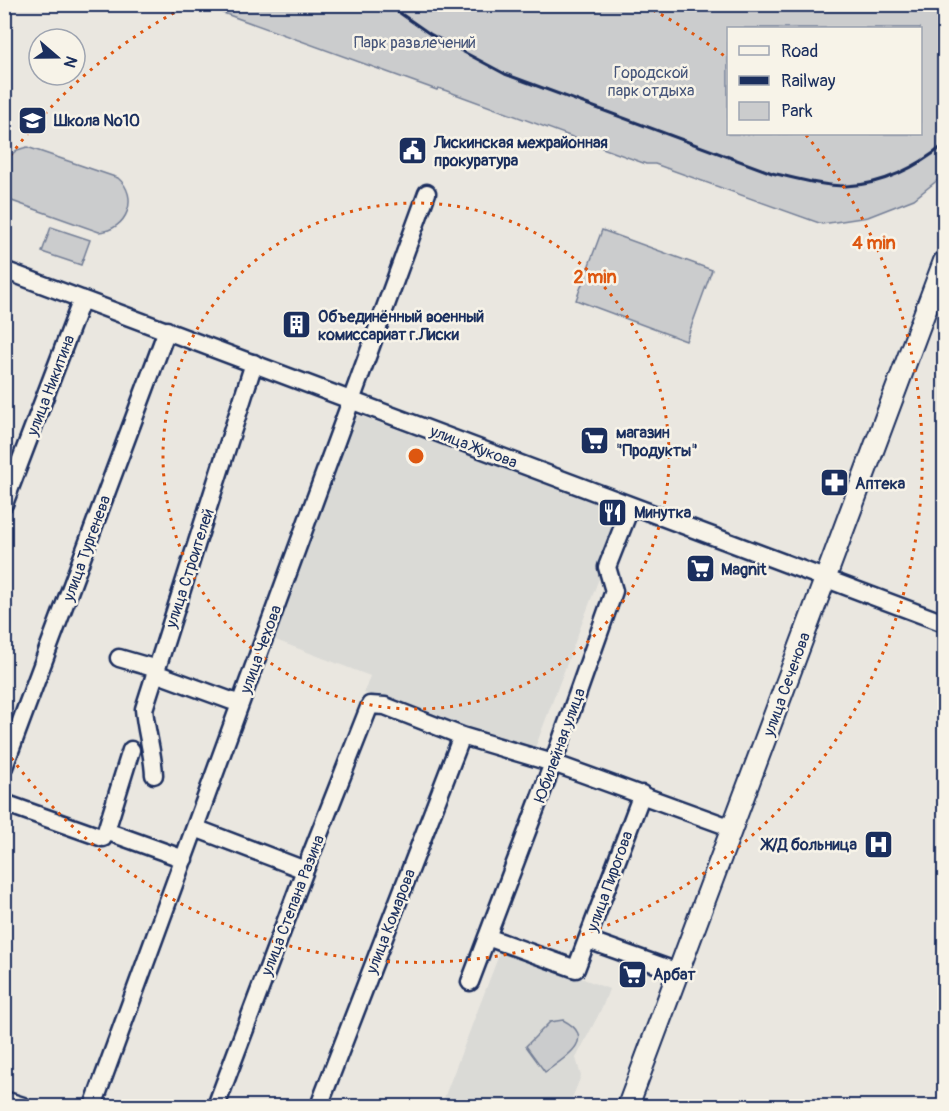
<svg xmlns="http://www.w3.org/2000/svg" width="949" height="1111" font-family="Pangolin,sans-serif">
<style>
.built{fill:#dadad6}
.green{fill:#cbcccd;stroke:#737e96;stroke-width:1.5;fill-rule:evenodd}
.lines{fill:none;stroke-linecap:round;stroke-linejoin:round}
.minor-casing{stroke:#1b2f5e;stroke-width:21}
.major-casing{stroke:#1b2f5e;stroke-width:24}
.minor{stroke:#f7f3e8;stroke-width:16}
.major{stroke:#f7f3e8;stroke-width:20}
.rail{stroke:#1b2f5e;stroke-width:3}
.ring{fill:none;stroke:#de5710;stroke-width:3;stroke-dasharray:3 6}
.labels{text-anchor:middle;stroke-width:5;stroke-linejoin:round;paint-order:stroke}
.park-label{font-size:16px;fill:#47567a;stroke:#f7f3e8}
.poi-label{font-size:16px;font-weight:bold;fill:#1b2f5e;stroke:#f7f3e8;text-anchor:start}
.street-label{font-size:16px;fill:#1b2f5e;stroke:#f7f3e8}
.centre{fill:#de5710;stroke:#f7f3e8;stroke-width:3}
.ring-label{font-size:18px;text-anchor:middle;font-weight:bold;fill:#de5710;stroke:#f7f3e8;stroke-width:5;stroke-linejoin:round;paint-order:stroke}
</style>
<rect width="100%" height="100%" fill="#eae7e0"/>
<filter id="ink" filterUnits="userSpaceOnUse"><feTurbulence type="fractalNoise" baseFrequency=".0167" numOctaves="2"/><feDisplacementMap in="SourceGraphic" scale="12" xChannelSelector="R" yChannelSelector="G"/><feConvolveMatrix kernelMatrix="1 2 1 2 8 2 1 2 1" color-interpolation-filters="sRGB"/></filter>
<g filter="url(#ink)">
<path class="built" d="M355,414L624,512L532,756L364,693L370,676L273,639Z
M502,947L609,989L602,1008L576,1058L581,1076L569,1106H441Z"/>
<path class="green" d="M201,5H944V175L914,199L868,217L822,224L655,164H646L447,91L438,88L437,90ZM920,28V134H728V28Z
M27,147L118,178C140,197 127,230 99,232L12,201L5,194V160L17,150Z
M51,227L90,240L81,265L42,252Z
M602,230L712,270L686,341L576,300Z
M563,1020C600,1039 562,1060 545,1072L526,1046L550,1022Z"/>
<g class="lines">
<defs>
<path id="minor" d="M4,270L944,623
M4,504L82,299
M119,658L157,669
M155,673L240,704
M4,767L167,330
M154,775C153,752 146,732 144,709L254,363
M4,803L103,838L106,831L184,859
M195,828L305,870
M106,831L131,750
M487,937L576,969L642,794
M588,940L678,972
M470,982L553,763L614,591L607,567L631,506
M4,1100L23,1106
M93,1106L427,193
M216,1106L305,870L370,705L385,706L462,736L553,763L732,828
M319,1106L462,736"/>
<path id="major" d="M628,1106L944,261"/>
</defs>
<use href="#minor" class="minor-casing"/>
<use href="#major" class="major-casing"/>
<use href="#minor" class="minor"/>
<use href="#major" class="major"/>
<path class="rail" d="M387,4L430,34L505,74L772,173C795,178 821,186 846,186C882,185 917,167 944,145"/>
</g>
</g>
<g class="ring">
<circle cx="416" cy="456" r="253"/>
<path d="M5 163A505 505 0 0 1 187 6M645 6A505 505 0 0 1 727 58M806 135A505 505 0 1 1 5 749"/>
</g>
<defs>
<symbol id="school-square" viewBox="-11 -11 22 22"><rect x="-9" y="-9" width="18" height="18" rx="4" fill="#1b2f5e" stroke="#f7f3e8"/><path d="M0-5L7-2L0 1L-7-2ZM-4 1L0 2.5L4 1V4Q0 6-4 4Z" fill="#fff"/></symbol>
<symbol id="civic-square" viewBox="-11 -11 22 22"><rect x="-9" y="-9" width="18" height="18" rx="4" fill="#1b2f5e" stroke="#f7f3e8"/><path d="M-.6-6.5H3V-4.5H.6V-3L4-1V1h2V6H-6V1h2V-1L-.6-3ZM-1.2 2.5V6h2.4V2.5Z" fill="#fff"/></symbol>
<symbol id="building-square" viewBox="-11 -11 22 22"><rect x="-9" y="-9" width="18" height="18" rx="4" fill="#1b2f5e" stroke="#f7f3e8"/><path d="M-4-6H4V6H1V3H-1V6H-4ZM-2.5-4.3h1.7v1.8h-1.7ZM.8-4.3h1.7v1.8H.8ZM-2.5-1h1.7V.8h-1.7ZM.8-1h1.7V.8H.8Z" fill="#fff"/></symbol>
<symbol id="supermarket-square" viewBox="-11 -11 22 22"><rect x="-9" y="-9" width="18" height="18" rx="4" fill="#1b2f5e" stroke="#f7f3e8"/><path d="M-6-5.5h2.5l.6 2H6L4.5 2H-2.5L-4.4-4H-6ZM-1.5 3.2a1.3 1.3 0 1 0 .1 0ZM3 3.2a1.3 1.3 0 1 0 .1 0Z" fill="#fff"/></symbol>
<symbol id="pharmacy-square" viewBox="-11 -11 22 22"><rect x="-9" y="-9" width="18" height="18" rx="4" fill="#1b2f5e" stroke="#f7f3e8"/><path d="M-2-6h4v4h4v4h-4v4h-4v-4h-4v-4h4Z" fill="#fff"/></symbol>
<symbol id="restaurant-square" viewBox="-11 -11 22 22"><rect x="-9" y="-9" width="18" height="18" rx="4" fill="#1b2f5e" stroke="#f7f3e8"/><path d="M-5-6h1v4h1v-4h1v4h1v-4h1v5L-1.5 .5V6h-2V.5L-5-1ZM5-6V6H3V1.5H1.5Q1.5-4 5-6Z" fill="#fff"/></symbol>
<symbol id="hospital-square" viewBox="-11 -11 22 22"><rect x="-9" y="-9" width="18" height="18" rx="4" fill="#1b2f5e" stroke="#f7f3e8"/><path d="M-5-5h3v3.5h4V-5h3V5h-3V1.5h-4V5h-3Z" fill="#fff"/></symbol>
</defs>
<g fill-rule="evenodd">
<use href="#school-square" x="16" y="104" width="33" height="33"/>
<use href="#civic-square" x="396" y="134" width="33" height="33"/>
<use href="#building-square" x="280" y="308" width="33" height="33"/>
<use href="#supermarket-square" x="578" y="424" width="33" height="33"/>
<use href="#pharmacy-square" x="818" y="466" width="33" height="33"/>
<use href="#restaurant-square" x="596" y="496" width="33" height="33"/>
<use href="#supermarket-square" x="684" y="552" width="33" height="33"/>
<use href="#hospital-square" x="862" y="828" width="33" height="33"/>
<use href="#supermarket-square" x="616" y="958" width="33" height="33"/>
</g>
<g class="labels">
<g class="park-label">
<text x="415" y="48">Парк развлечений</text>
<text x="651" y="78">Городской<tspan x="651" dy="18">парк отдыха</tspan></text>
</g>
<g class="poi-label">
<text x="54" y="126">Школа №10</text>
<text x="434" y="148">Лискинская межрайонная<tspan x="434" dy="18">прокуратура</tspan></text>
<text x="318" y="322">Объединённый военный<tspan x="318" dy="18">комиссариат г.Лиски</tspan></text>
<text x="616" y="438">магазин<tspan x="616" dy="18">"Продукты"</tspan></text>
<text x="855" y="489">Аптека</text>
<text x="634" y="518">Минутка</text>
<text x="721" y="575">Magnit</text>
<text x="857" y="850" text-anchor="end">Ж/Д больница</text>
<text x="653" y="980">Арбат</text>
</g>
<g class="street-label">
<text transform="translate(50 385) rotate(-69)" y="6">улица Никитина</text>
<text transform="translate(474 446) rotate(21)" y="6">улица Жукова</text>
<text transform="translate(86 548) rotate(-70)" y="6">улица Тургенева</text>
<text transform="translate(189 568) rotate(-72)" y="6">улица Строителей</text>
<text transform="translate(260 649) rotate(-70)" y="6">улица Чехова</text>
<text transform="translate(786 684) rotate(-70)" y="6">улица Сеченова</text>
<text transform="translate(559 745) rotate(-70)" y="6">Юбилейная улица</text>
<text transform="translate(609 881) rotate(-70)" y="6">улица Пирогова</text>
<text transform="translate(292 905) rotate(-69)" y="6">улица Степана Разина</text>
<text transform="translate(390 921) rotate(-69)" y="6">улица Комарова</text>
</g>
</g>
<circle cx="416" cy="456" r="9" class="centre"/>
<g class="ring-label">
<text x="874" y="249">4 min</text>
<text x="595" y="283">2 min</text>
</g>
<rect width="949" height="1111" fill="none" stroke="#f7f3e8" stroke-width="24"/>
<rect x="12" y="12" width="925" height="1087" fill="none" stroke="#1b2f5e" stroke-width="2" filter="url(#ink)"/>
<rect x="727" y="27" width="195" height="108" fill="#f7f3e8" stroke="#9fa5b1" stroke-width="1.5"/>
<rect x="739" y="46" width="30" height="9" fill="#f7f3e8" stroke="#9fa5b1" stroke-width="1.5"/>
<text x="781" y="57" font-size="18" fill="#1b2f5e">Road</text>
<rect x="739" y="76" width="30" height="9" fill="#1b2f5e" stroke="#9fa5b1" stroke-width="1.5"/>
<text x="781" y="87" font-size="18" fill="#1b2f5e">Railway</text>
<rect x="739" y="102" width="30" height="18" fill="#cbcccd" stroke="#9fa5b1" stroke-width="1.5"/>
<text x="781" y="117" font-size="18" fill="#1b2f5e">Park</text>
<g transform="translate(57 57) rotate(110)"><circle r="28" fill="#f7f3e8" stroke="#9fa5b1" stroke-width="1.5"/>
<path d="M0-4.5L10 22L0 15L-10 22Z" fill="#1b2f5e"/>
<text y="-9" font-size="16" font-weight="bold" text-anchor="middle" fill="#1b2f5e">N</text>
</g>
</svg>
